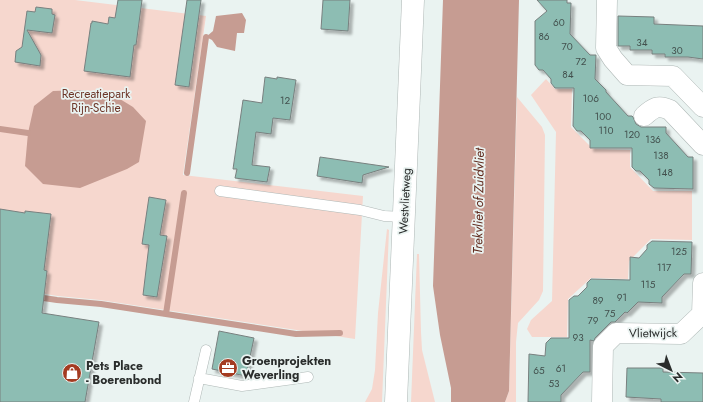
<svg xmlns="http://www.w3.org/2000/svg" width="703" height="402" font-family="Jost,sans-serif">
<style>
.green{fill:#f6d7ce}
.water{fill:#c69c92}
.lines{fill:none;stroke-linecap:round;stroke-linejoin:round}
.stream{stroke:#c69c92;stroke-width:6}
.building{fill:#8dbdb3;stroke:#78807f;filter:url(#shadow)}
.service-casing{stroke:#afb8b6;stroke-width:11}
.minor-casing{stroke:#afb8b6;stroke-width:21}
.tertiary-casing{stroke:#afb8b6;stroke-width:23}
.service{stroke:#fff;stroke-width:10}
.minor{stroke:#fff;stroke-width:20}
.tertiary{stroke:#fff;stroke-width:22}
.labels{text-anchor:middle;stroke-width:3.5;stroke-linejoin:round;paint-order:stroke}
.number-label{font-size:10px;fill:#43514e}
.park-label{font-size:12px;fill:#6d3628;stroke:#eaf3f1}
.street-label{font-size:12px;fill:#2a2d2c;stroke:#eaf3f1}
.poi-label{font-size:12px;font-weight:bold;fill:#2a2d2c;stroke:#eaf3f1;text-anchor:start}
.water-label{font-size:13px;font-style:italic;fill:#602a1d;stroke:#eaf3f1}
</style>
<defs>
<filter id="shadow"><feDropShadow dx="3.5" dy="3.5" stdDeviation="1" flood-color="#0004"/></filter>
</defs>
<rect width="100%" height="100%" fill="#eaf3f1"/>
<path class="green" d="M0,0H75L206,16L183,175L363,196L355,339L100,300L58,296L0,287Z
M546,79L555,89H572L571,127L593,149L630,150V167L653,191H692V240L651,239L629,261L628,279L591,278L568,299L567,337H532L527,329L531,320L552,301L556,132L531,95Z
M517,97L542,127L545,135L543,291L539,300L518,323L516,342V402H505L509,391Z
M387,229L389,230L382,402H365L372,389L375,370L378,313Z
M417,254H419L421,332L422,350L435,402H411Z"/>
<path class="water" d="M443,0H519L509,391L505,402H451V388L440,335L433,286Z
M242,13L246,20L244,33H237L235,51L217,47L212,40L206,37L213,31L216,16Z
M81,90L115,96L133,107L146,121L139,162L127,169L80,188L43,184L25,166L28,133L34,106L53,91Z"/>
<g class="lines">
<path class="stream" d="M0,129L28,133
M187,173L206,37
M37,297L57,300L101,304L296,334L340,333
M166,314L184,193"/>
</g>
<path class="building" d="M118,0H142L136,45H134L130,77L84,71L91,23H92V21L108,24L109,17L115,18Z
M187,0H201L189,87L175,85Z
M323,0H350L348,31L321,29Z
M537,0H567V3H571L570,34L590,55H596L595,79L606,90V92L628,116H632L633,117L636,124L641,127H666V133L688,157H693V189L654,188L649,184V180L640,171H636L632,167V148H590V140L581,131H577L573,126L574,88H555L551,83V79L543,70H539L535,65V21L547,11Z
M36,7L52,9V14L55,15L52,33L27,30L41,55L40,66L15,62L16,51L22,47L27,11L35,12Z
M618,16L654,17V24L703,26V59L688,57H665V54H652V50H630V46H618Z
M265,77L277,79V77L296,80L290,120L273,118L271,134L256,132L252,165L270,167L267,182L235,178L237,169H233L243,100L262,103Z
M320,157L389,167L363,175L362,183L317,176Z
M149,197L166,200L160,235L167,236L157,297L143,295L149,245L142,244Z
M0,209L25,213V211L51,214L44,270L47,271L42,313L99,322L85,402H0Z
M652,241L692,242L691,274H684L662,297V303L638,302L627,313L625,312L615,322H611L595,338L594,341L590,340V372H583L561,395V402H528L529,354L545,356L546,343L551,338H569V300L574,296H578L587,287V283L591,279L630,280V257L639,258L647,249V245Z
M219,331L254,338L246,376L212,369Z
M627,368H663V372L703,373V402H661V399L626,397Z"/>
<g class="lines">
<defs>
<path id="service" d="M220,191L360,210L384,216L404,217
M199,378L242,386L308,377
M194,402L206,350"/>
<path id="minor" d="M607,0L606,48L613,59L627,75L673,76L703,107
M644,116C653,108 658,104 670,110L703,145
M602,402L603,346L616,333L681,334L702,314L703,283"/>
<path id="tertiary" d="M396,402L413,0"/>
</defs>
<use href="#service" class="service-casing"/>
<use href="#minor" class="minor-casing"/>
<use href="#tertiary" class="tertiary-casing"/>
<use href="#service" class="service"/>
<use href="#minor" class="minor"/>
<use href="#tertiary" class="tertiary"/>
</g>
<defs>
<symbol id="office-disc" viewBox="-11 -11 22 22"><circle r="9.5" fill="#a43b21" stroke="#eaf3f1"/><path d="M-6-3h4V-5.5h4V-3h4V5H-6ZM-1-4.5V-3h2v-1.5ZM-6 0V1H6V0Z" fill="#fff"/></symbol>
<symbol id="shop-disc" viewBox="-11 -11 22 22"><circle r="9.5" fill="#a43b21" stroke="#eaf3f1"/><path d="M-5-2.5h2.3a2.7 3.5 0 0 1 5.4 0H5L5.5 6h-11ZM-1.5-2.5h3a1.5 2.3 0 0 0-3 0Z" fill="#fff"/></symbol>
</defs>
<g fill-rule="evenodd">
<use href="#office-disc" x="217" y="357" width="22" height="22"/>
<use href="#shop-disc" x="61" y="362" width="22" height="22"/>
</g>
<g class="labels">
<g class="number-label">
<text x="559" y="26">60</text>
<text x="544" y="40">86</text>
<text x="642" y="46">34</text>
<text x="567" y="50">70</text>
<text x="677" y="54">30</text>
<text x="581" y="65">72</text>
<text x="568" y="78">84</text>
<text x="591" y="102">106</text>
<text x="285" y="104">12</text>
<text x="603" y="120">100</text>
<text x="606" y="134">110</text>
<text x="632" y="138">120</text>
<text x="653" y="143">136</text>
<text x="661" y="159">138</text>
<text x="665" y="176">148</text>
<text x="679" y="255">125</text>
<text x="664" y="271">117</text>
<text x="648" y="288">115</text>
<text x="622" y="301">91</text>
<text x="598" y="304">89</text>
<text x="610" y="317">75</text>
<text x="593" y="324">79</text>
<text x="578" y="341">93</text>
<text x="561" y="372">61</text>
<text x="539" y="374">65</text>
<text x="554" y="387">53</text>
</g>
<g class="park-label">
<text x="96" y="98">Recreatiepark<tspan x="96" dy="14">Rijn-Schie</tspan></text>
</g>
<g class="street-label">
<text transform="translate(405 201) rotate(-87)" y="4">Westvlietweg</text>
<text transform="translate(653 333) rotate(-1)" y="4">Vlietwijck</text>
</g>
<g class="poi-label">
<text x="242" y="365">Groenprojekten<tspan x="242" dy="14">Weverling</tspan></text>
<text x="86" y="370">Pets Place<tspan x="86" dy="14">- Boerenbond</tspan></text>
</g>
<g class="water-label">
<text transform="translate(478 201) rotate(-89)" y="5">Trekvliet of Zuidvliet</text>
</g>
</g>
<g transform="translate(671 370) rotate(138)" stroke="#eaf3f1" stroke-width="3" paint-order="stroke">
<path d="M0-3L7 15L0 10L-7 15Z" fill="#2a2d2c"/>
<text y="-6" font-size="11" font-weight="bold" text-anchor="middle" fill="#2a2d2c">N</text>
</g>
</svg>
